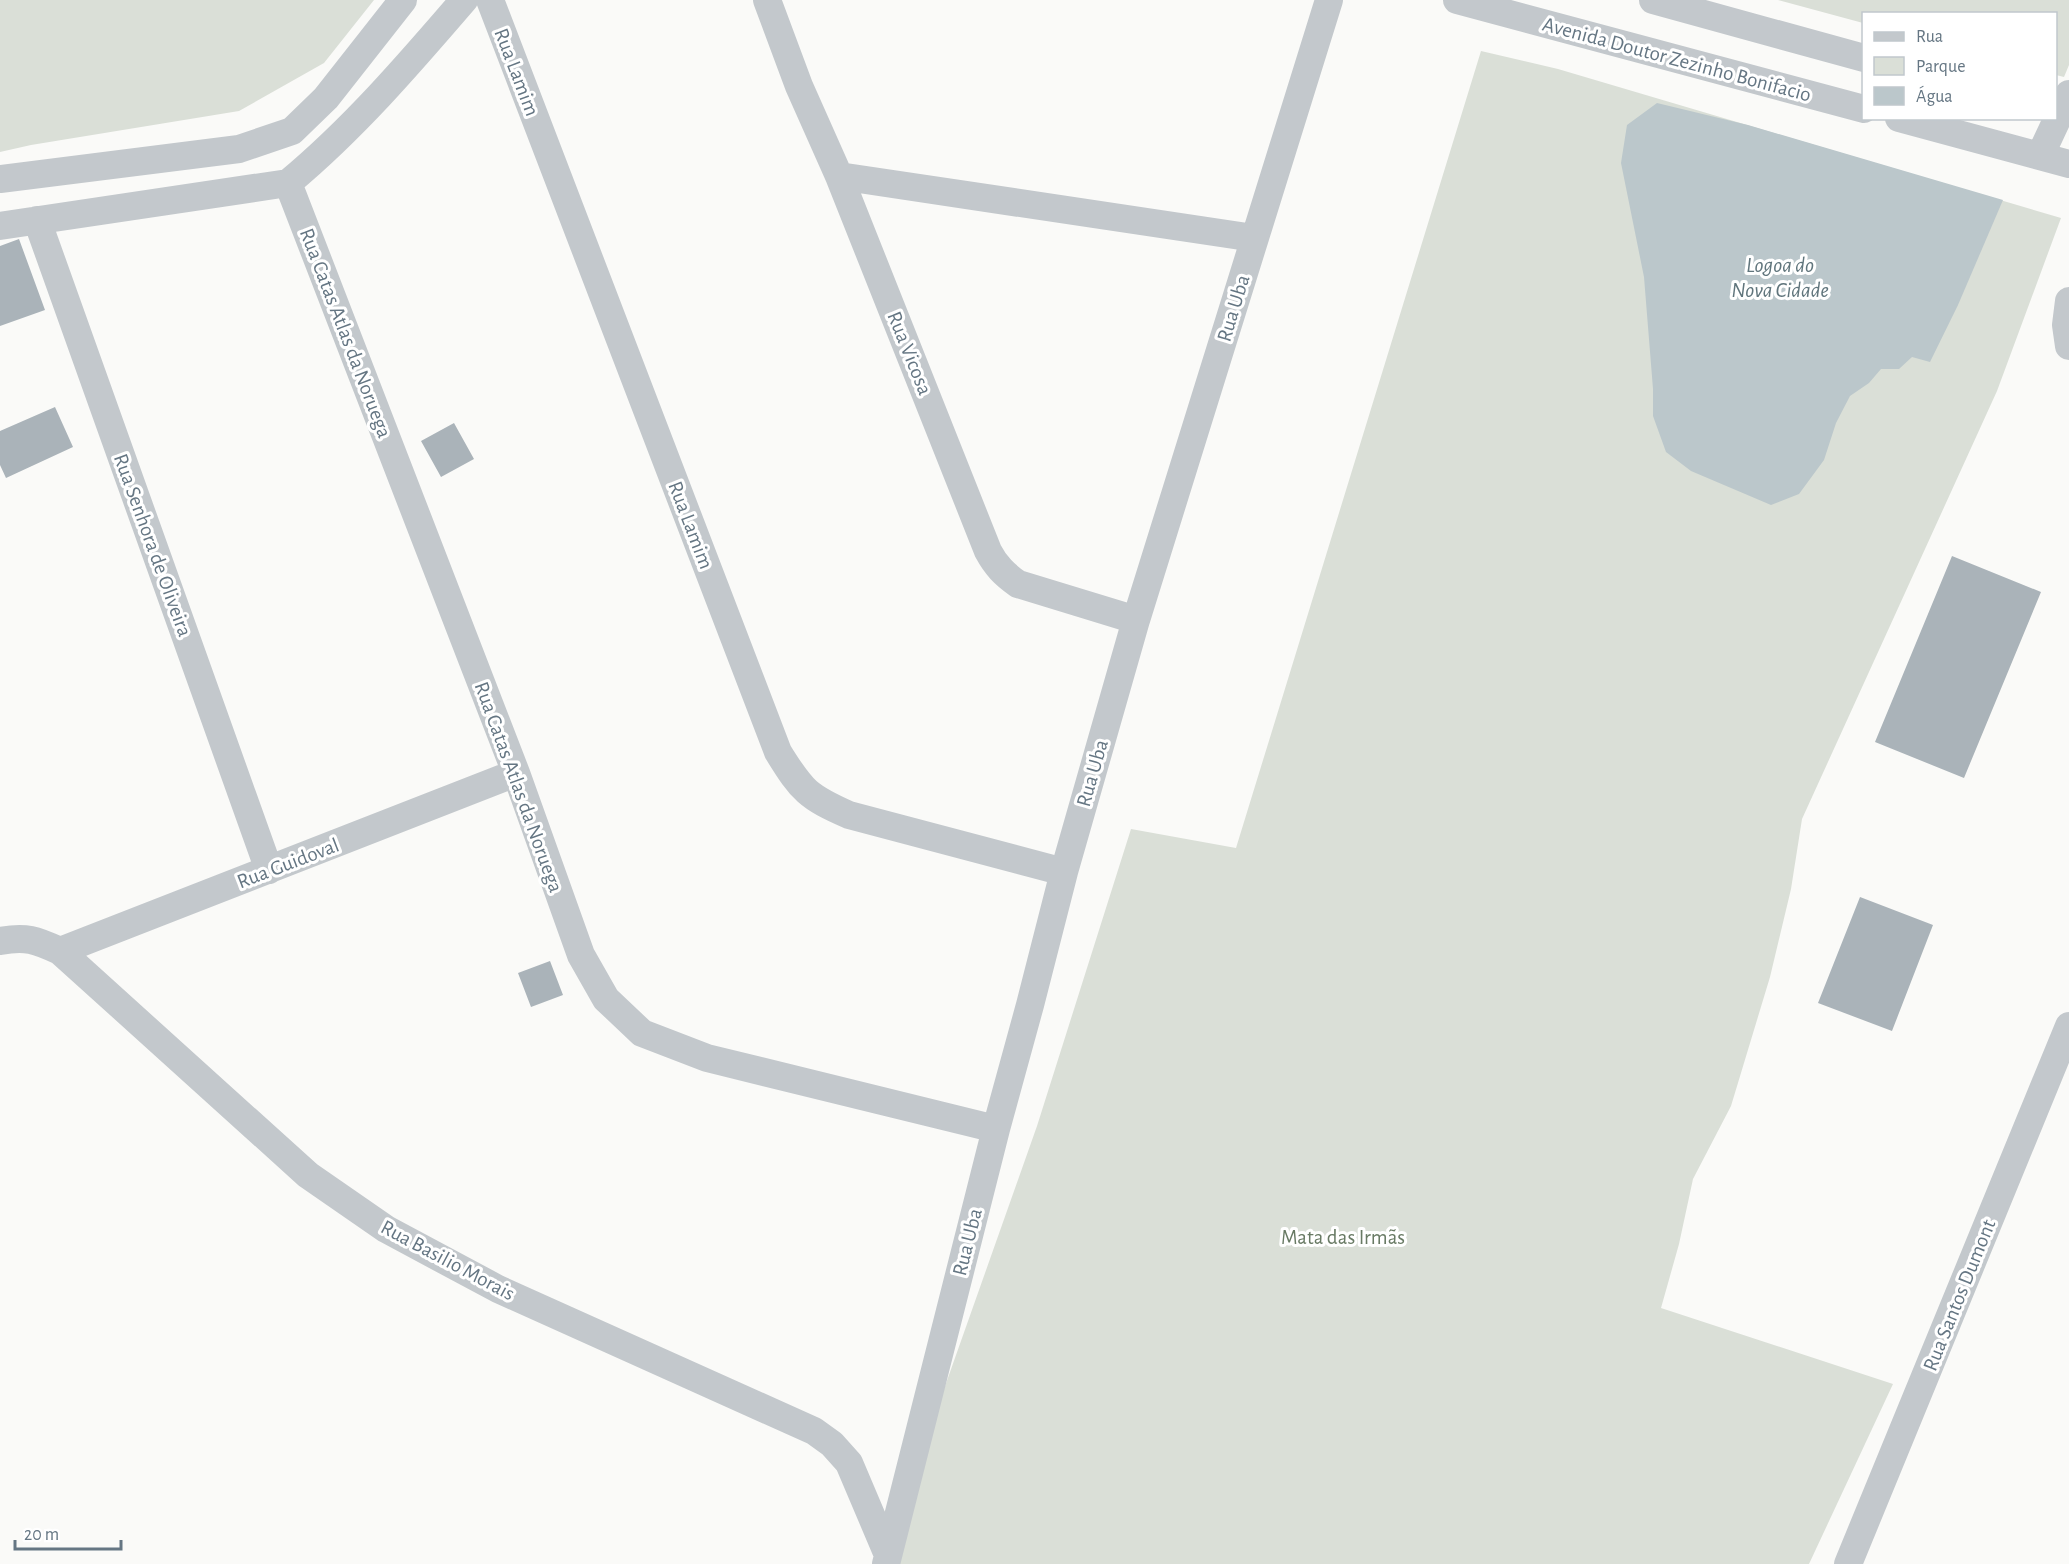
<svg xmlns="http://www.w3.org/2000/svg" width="2069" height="1564" font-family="'Alegreya Sans',sans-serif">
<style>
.green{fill:#dadfd7}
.water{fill:#bbc7cb}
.building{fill:#aab3b9}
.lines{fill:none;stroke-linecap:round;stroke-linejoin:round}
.minor{stroke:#c3c8cc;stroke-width:28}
.labels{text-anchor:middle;stroke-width:6;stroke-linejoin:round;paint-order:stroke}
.street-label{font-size:21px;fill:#657683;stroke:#fff}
.park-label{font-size:21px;fill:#687a64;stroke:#fff}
.water-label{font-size:22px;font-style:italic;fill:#60757c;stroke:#fff}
</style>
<rect width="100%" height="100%" fill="#fafaf8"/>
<path class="green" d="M0,0H374L324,63L239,111L31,145L0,152Z
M1778,0H2069V65L2064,77L2056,75V14H1864L1863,23Z
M1481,51L1558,69L2061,218L1997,391L1802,819L1791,889L1770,977L1731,1106L1693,1179L1679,1244L1661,1308L1893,1384L1809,1564H887L903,1505L1037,1126L1131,829L1236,848Z"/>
<path class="water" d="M1657,103L1748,125L2003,200L1958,305L1930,362L1912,357L1899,369H1881L1869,383L1850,396L1836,423L1824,460L1799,494L1771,505L1691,471L1666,452L1653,416V389L1644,277L1621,163L1627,125Z"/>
<path class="building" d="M19,239L45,310L0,326V246Z
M55,407L73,447L6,478L0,465V431Z
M454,423L474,459L441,477L421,441Z
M1952,556L2041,592L1964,778L1875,742Z
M1860,897L1933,925L1892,1031L1818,1003Z
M550,961L563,995L531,1007L518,973Z"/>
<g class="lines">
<path class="minor" d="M490,0L778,752C802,791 808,797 849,815L1064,872
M767,0L799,86L839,176L988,551C996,566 1004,574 1018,584L1136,620
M1457,0L1864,109
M1653,0L1864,58
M1899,118L2069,164
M2040,156L2069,94
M839,176L1254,238
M0,179L239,149L292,131L326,98L403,0
M288,183L516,773L581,955L606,999L642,1033L707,1058L996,1129
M37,220L269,870
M0,226L288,183C353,129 409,64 464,0
M2069,301L2066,325L2069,346
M0,941C26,936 36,940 60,951L308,1175L386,1229L498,1289L814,1431L832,1444L849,1463L888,1555
M60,951L516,773
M886,1564L996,1129L1030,1005L1064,872L1136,620L1329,0
M1848,1564L2069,1026"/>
</g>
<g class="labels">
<g class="street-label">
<text transform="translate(1677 59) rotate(15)" y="7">Avenida Doutor Zezinho Bonifacio</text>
<text transform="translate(517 72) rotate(69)" y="7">Rua Lamim</text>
<text transform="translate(1233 308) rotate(-73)" y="7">Rua Uba</text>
<text transform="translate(346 333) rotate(69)" y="7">Rua Catas Atlas da Noruega</text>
<text transform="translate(910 353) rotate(68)" y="7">Rua Vicosa</text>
<text transform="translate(691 525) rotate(69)" y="7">Rua Lamim</text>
<text transform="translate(153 545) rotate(70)" y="7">Rua Senhora de Oliveira</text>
<text transform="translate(1092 773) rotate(-74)" y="7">Rua Uba</text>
<text transform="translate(519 787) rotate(70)" y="7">Rua Catas Atlas da Noruega</text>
<text transform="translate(288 863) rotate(-21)" y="7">Rua Guidoval</text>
<text transform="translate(967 1242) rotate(-76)" y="7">Rua Uba</text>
<text transform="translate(448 1260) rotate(28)" y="7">Rua Basilio Morais</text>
<text transform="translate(1959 1295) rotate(-68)" y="7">Rua Santos Dumont</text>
</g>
<g class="park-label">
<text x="1343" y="1244">Mata das Irmãs</text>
</g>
<g class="water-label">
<text x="1780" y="272">Logoa do<tspan x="1780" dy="25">Nova Cidade</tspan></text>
</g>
</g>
<rect x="1862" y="12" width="195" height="108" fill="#ffffff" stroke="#c1c8cd" stroke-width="1.5"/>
<rect x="1874" y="32" width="30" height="9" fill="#c3c8cc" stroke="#c1c8cd" stroke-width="1.5"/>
<text x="1916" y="42" font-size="18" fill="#657683">Rua</text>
<rect x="1874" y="57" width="30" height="18" fill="#dadfd7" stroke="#c1c8cd" stroke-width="1.5"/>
<text x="1916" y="72" font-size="18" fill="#657683">Parque</text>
<rect x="1874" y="87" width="30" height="18" fill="#bbc7cb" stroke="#c1c8cd" stroke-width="1.5"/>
<text x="1916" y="102" font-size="18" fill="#657683">Água</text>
<path d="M15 1540v9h106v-9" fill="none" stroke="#657683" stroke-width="3"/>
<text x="24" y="1540" font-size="18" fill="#657683" stroke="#ffffff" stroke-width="4.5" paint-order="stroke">20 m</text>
</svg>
